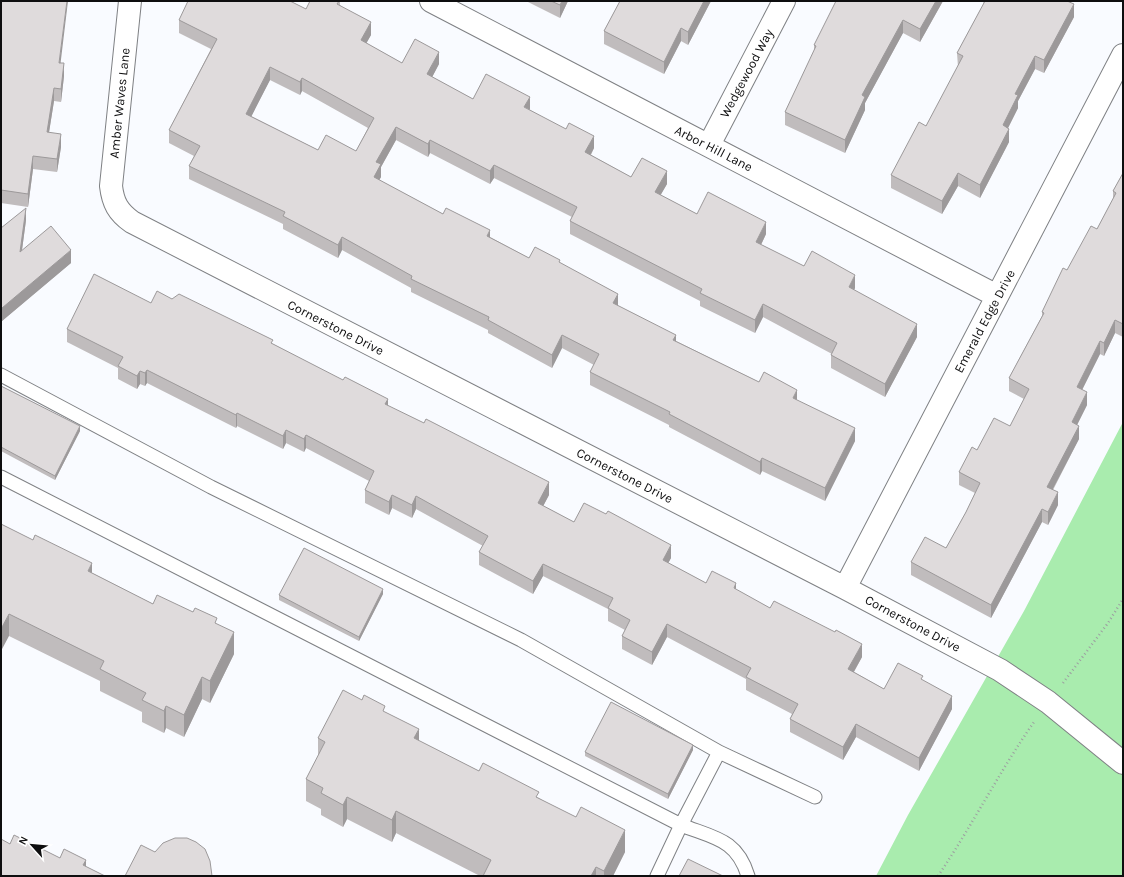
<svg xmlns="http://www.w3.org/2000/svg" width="1124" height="877" font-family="Karla,sans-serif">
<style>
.green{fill:#a9ecae}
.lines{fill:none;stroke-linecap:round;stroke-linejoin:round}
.lane-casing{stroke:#7f8184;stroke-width:15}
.street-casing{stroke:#7f8184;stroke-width:24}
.path{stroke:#9c9ea0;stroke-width:2.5;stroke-dasharray:1 3;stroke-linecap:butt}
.lane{stroke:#fff;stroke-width:13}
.street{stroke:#fff;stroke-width:22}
.wall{fill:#c0bcbd;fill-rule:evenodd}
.shaded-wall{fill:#9c999a}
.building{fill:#dfdbdc;stroke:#9c999a;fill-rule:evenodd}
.labels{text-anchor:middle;stroke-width:3;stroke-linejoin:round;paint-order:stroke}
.street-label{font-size:13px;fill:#0e0e0f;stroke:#fff}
</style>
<rect width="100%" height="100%" fill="#f9fbff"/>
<path class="green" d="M1123,422V876H876L908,815L1024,611Z"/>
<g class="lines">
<defs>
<path id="lane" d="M1,375L211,487L521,640L719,752L681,825C714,838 737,839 748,876
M1,477L681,825L657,876
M719,752L815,797"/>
<path id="street" d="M130,1L111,186C113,203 118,212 132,222L845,588L1000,670L1048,702L1123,763
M431,1L997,296
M709,145L784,1
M845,588L1123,55"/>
</defs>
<use href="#lane" class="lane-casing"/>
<use href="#street" class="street-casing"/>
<path class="path" d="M1063,683L1108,623L1123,599
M938,876C972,826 999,772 1034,722"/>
<use href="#lane" class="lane"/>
<use href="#street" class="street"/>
</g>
<path class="wall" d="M1,1L61,63L64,76L61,102L54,101L49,132L61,147L57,172L33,169L28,207L1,203Z
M340,1V5L371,35L366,43L402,63L439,64L432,77L473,99L530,110L594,148L591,155L631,177L667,184L660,195L697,214L766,234L761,245L804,266L855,288L854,290L917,337L885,397L831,368V355L832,354L763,317L755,333L700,306V301L570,234V221L572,217L494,178L490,184L430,153L428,157L396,140L381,167V177L379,180L443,214L490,237L529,258L560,263L618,306L676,341L759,382L797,400L855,441L825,501L762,471L760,475L669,427V425L590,385V372L594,365L562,348L552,368L488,333V330L411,292V288L342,250L338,258L283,229V224L189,179V166L194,156L169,143V130L211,49L179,33V20L306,9ZM270,80L300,95L302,91L368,128L356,151L318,150L251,116Z
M526,1H568L560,18Z
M620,1H711L688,45L681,41L664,74L604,44V31Z
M943,1L920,42L903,33L865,103V110L845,153L785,125V112L814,51V45Z
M983,1H1067L1074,17L1044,73L1035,69L1018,101V108L1008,128L1009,142L980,198L958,186L942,214L891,188V175L926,126L958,67L957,53L984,3L983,2Z
M1123,173V337L1115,333L1104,356L1100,354L1082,390L1087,405L1077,425L1079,439L1053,490L1058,505L1048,525L1042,522L991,618L911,575V562L946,548L966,512L975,493L959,485V472L977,450L1010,426L1024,399L1009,391V378L1042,316V312L1067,270L1097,229L1113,199V191Z
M26,220L22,250L71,263L2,321H1V228Z
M172,299L273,344L388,406L549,495L543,506L574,522L671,558L668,563L706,583L736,590L862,657L854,672L884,689L923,681L952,709L919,771L856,737L843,760L790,732V719L792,714L746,690V679L667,637L652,665L622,649V636L625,630L608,621V609L543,576L533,594L479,565V552L483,546L416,509L412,518L392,508L389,515L365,503V490L369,481L306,448L304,452L286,443L283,449L237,426L236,428L147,383L145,386L140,384L137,389L118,379V368L67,342V329L151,303Z
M1,386L80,431L55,480L1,451Z
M1,524L92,573L153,604L217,624L234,654L210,703L202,699L184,737L166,728L164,733L142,722V712L100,691V681L9,636Z
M383,594L359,641L279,600V595Z
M385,712L419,741L479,771L539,798L625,852L613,876H480L396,833L392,842L347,819L343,827L321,815V809L306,801V779L318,756V738Z
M693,750L668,799L585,756V752Z"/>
<path class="shaded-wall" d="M67,1H68L59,76V63Z
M562,1H568L560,18V5Z
M704,1H711L688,45V32Z
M936,1H943L920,42V29Z
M1074,4V17L1044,73V60Z
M903,20V33L865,103V110L845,153V140L862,95Z
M371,22V35L361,53V40Z
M681,28V41L664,74V62Z
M439,52V64L427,87V74Z
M1035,56V69L1018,101V108L1003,138V125L1015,94Z
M64,63V76L61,102V89Z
M270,67V80L246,127V114Z
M302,78V91L300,95V82Z
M54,88V101L47,145V132Z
M530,97V110L524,107Z
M396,127V140L381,167V177L374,190V177L376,162Z
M1009,129V142L980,198V185Z
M61,134V147L57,172V159Z
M594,136V148L585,165V152Z
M430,140V153L428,157V144Z
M33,156V169L28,207V194Z
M494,165V178L490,184V171Z
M667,171V184L655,205V192Z
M958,173V186L942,214V201Z
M26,208V220L20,265V252Z
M766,222V234L756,255V242Z
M490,230V243L487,236Z
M342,237V250L338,258V245Z
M71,250V263L2,321V308Z
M855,275V288L849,300V287Z
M618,294V307L613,303Z
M763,304V317L755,333V320Z
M1115,320V333L1104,356V343Z
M917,324V337L885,397V384Z
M562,335V348L552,368V355Z
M676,335V348L673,340Z
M1100,341V354L1077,400V387Z
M147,370V383L145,386V373Z
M140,371V384L137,389V376Z
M797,390V403L793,398Z
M1087,392V405L1072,435V422Z
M388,399V412L385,404Z
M237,413V426L236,428V415Z
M80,426V431L55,480V476Z
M1079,426V439L1047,500V487Z
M855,428V441L825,501V488Z
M286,430V443L283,449V436Z
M306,435V448L304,452V439Z
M762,458V471L760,475V462Z
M549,482V495L538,516V503Z
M1058,492V505L1048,525V512Z
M392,495V508L389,515V502Z
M416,496V509L412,518V505Z
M1042,509V522L991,618V605Z
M671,545V558L663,573V560Z
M92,563V585L88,571Z
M543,564V576L533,594V581Z
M736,583V596L734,588Z
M383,589V594L359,641V637Z
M9,614V636L1,651V629Z
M667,624V637L652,665V652Z
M234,632V654L210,703V681Z
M862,644V657L848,682V669Z
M202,677V699L184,737V715Z
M952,696V709L919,771V758Z
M166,706V728L164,733V711Z
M856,724V737L843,760V747Z
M419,729V751L414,738Z
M693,745V750L668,799V794Z
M347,797V819L343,827V805Z
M396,811V833L392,842V820Z
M625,830V852L613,876H604V871Z
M86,860V876L83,865Z
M596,867V876H591Z"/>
<path class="building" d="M1,1H67L59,63H64L61,89L54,88L47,132L61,134L57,159L33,156L28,194L1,190Z
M188,1H290L306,9L310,1H339L337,4L371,22L361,40L402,63L415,39L439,52L427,74L473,99L486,74L530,97L524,107L566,129L569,123L594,136L585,152L631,177L642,158L667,171L655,192L697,214L708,192L766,222L756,242L804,266L812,251L855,275L849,287L917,324L885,384L831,355L837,343L763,304L755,320L700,293L702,289L570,221L577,207L494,165L490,171L430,140L428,144L396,127L376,162L381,164L374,177L443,214L446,208L490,230L487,236L529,258L535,247L560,260L559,262L618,294L613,303L676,335L673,340L759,382L764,372L797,390L793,398L855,428L825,488L762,458L760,462L669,414L670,412L590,372L599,354L562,335L552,355L488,320L489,317L411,279L412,276L342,237L338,245L283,216L285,212L189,166L200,146L169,130L217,39L179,20ZM270,67L300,82L302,78L374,118L356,151L326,135L318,150L246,114Z
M551,1H562L560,5Z
M620,1H704L688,32L681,28L664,62L604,31Z
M836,1H936L920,29L903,20L862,95L865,97L845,140L785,112L816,46L814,45Z
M985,1H1067L1074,4L1044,60L1035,56L1015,94L1018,95L1003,125L1009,129L980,185L958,173L942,201L891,175L919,122L926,126L963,56L957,53Z
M1123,173V324L1115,320L1104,343L1100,341L1077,387L1087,392L1072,422L1079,426L1047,487L1058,492L1048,512L1042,509L991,605L911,562L925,537L946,548L966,512L980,483L959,472L972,447L977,450L994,418L1010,426L1029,389L1009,378L1044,313L1042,312L1063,268L1067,270L1091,226L1097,229L1116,193L1113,191Z
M26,208L20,252L51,226L71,250L2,308H1V228Z
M94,274L151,303L157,291L172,299L179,294L273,340L271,343L343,380L345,377L388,399L385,404L424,423L426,419L549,482L538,503L574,522L584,503L606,514L608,511L671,545L663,560L706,583L712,571L736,583L734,588L770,608L774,601L835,632L836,630L862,644L848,669L884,689L898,663L923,676L921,679L952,696L919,758L856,724L843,747L790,719L798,704L746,677L751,668L667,624L652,652L622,636L630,620L608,608L613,598L543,564L533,581L479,552L488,536L416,496L412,505L392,495L389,502L365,490L374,471L306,435L304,439L286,430L283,436L237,413L236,415L147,370L145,373L140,371L137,376L118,366L123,357L67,329Z
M1,386L80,426L55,476L1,447Z
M1,524L33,540L35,535L92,563L88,571L153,604L157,595L193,612L195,608L217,618L215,623L234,632L210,681L202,677L184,715L166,706L164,711L142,700L146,693L100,669L104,661L9,614L1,629Z
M304,548L383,589L359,637L279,595Z
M343,690L362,700L364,695L385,706L383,711L419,729L414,738L479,771L483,763L539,792L536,797L576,817L581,807L625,830L604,871L596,867L591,876H483L491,860L396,811L392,820L347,797L343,805L321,793L323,788L306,779L325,742L318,738Z
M611,702L693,745L668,794L585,752Z
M14,835L60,858L64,849L86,860L83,865L105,876H1V839L10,844Z
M175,838H187L196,842L205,849L210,861L212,876H125L141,845L155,852L163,843Z
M688,859L723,876H679Z"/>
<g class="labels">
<g class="street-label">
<text transform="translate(746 73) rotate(-62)" y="5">Wedgewood Way</text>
<text transform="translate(119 103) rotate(-84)" y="5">Amber Waves Lane</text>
<text transform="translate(714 148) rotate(27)" y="5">Arbor Hill Lane</text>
<text transform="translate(984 321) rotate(-62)" y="5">Emerald Edge Drive</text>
<text transform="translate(336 327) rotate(27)" y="5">Cornerstone Drive</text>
<text transform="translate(625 475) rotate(27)" y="5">Cornerstone Drive</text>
<text transform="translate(913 623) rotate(28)" y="5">Cornerstone Drive</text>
</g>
</g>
<rect width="1124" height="877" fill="none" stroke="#0e0e0f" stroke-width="4"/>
<g transform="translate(32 845) rotate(297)" stroke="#ffffff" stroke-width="3" paint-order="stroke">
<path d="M0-3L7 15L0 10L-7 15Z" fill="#0e0e0f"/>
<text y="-6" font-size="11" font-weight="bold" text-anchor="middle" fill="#0e0e0f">N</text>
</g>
</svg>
